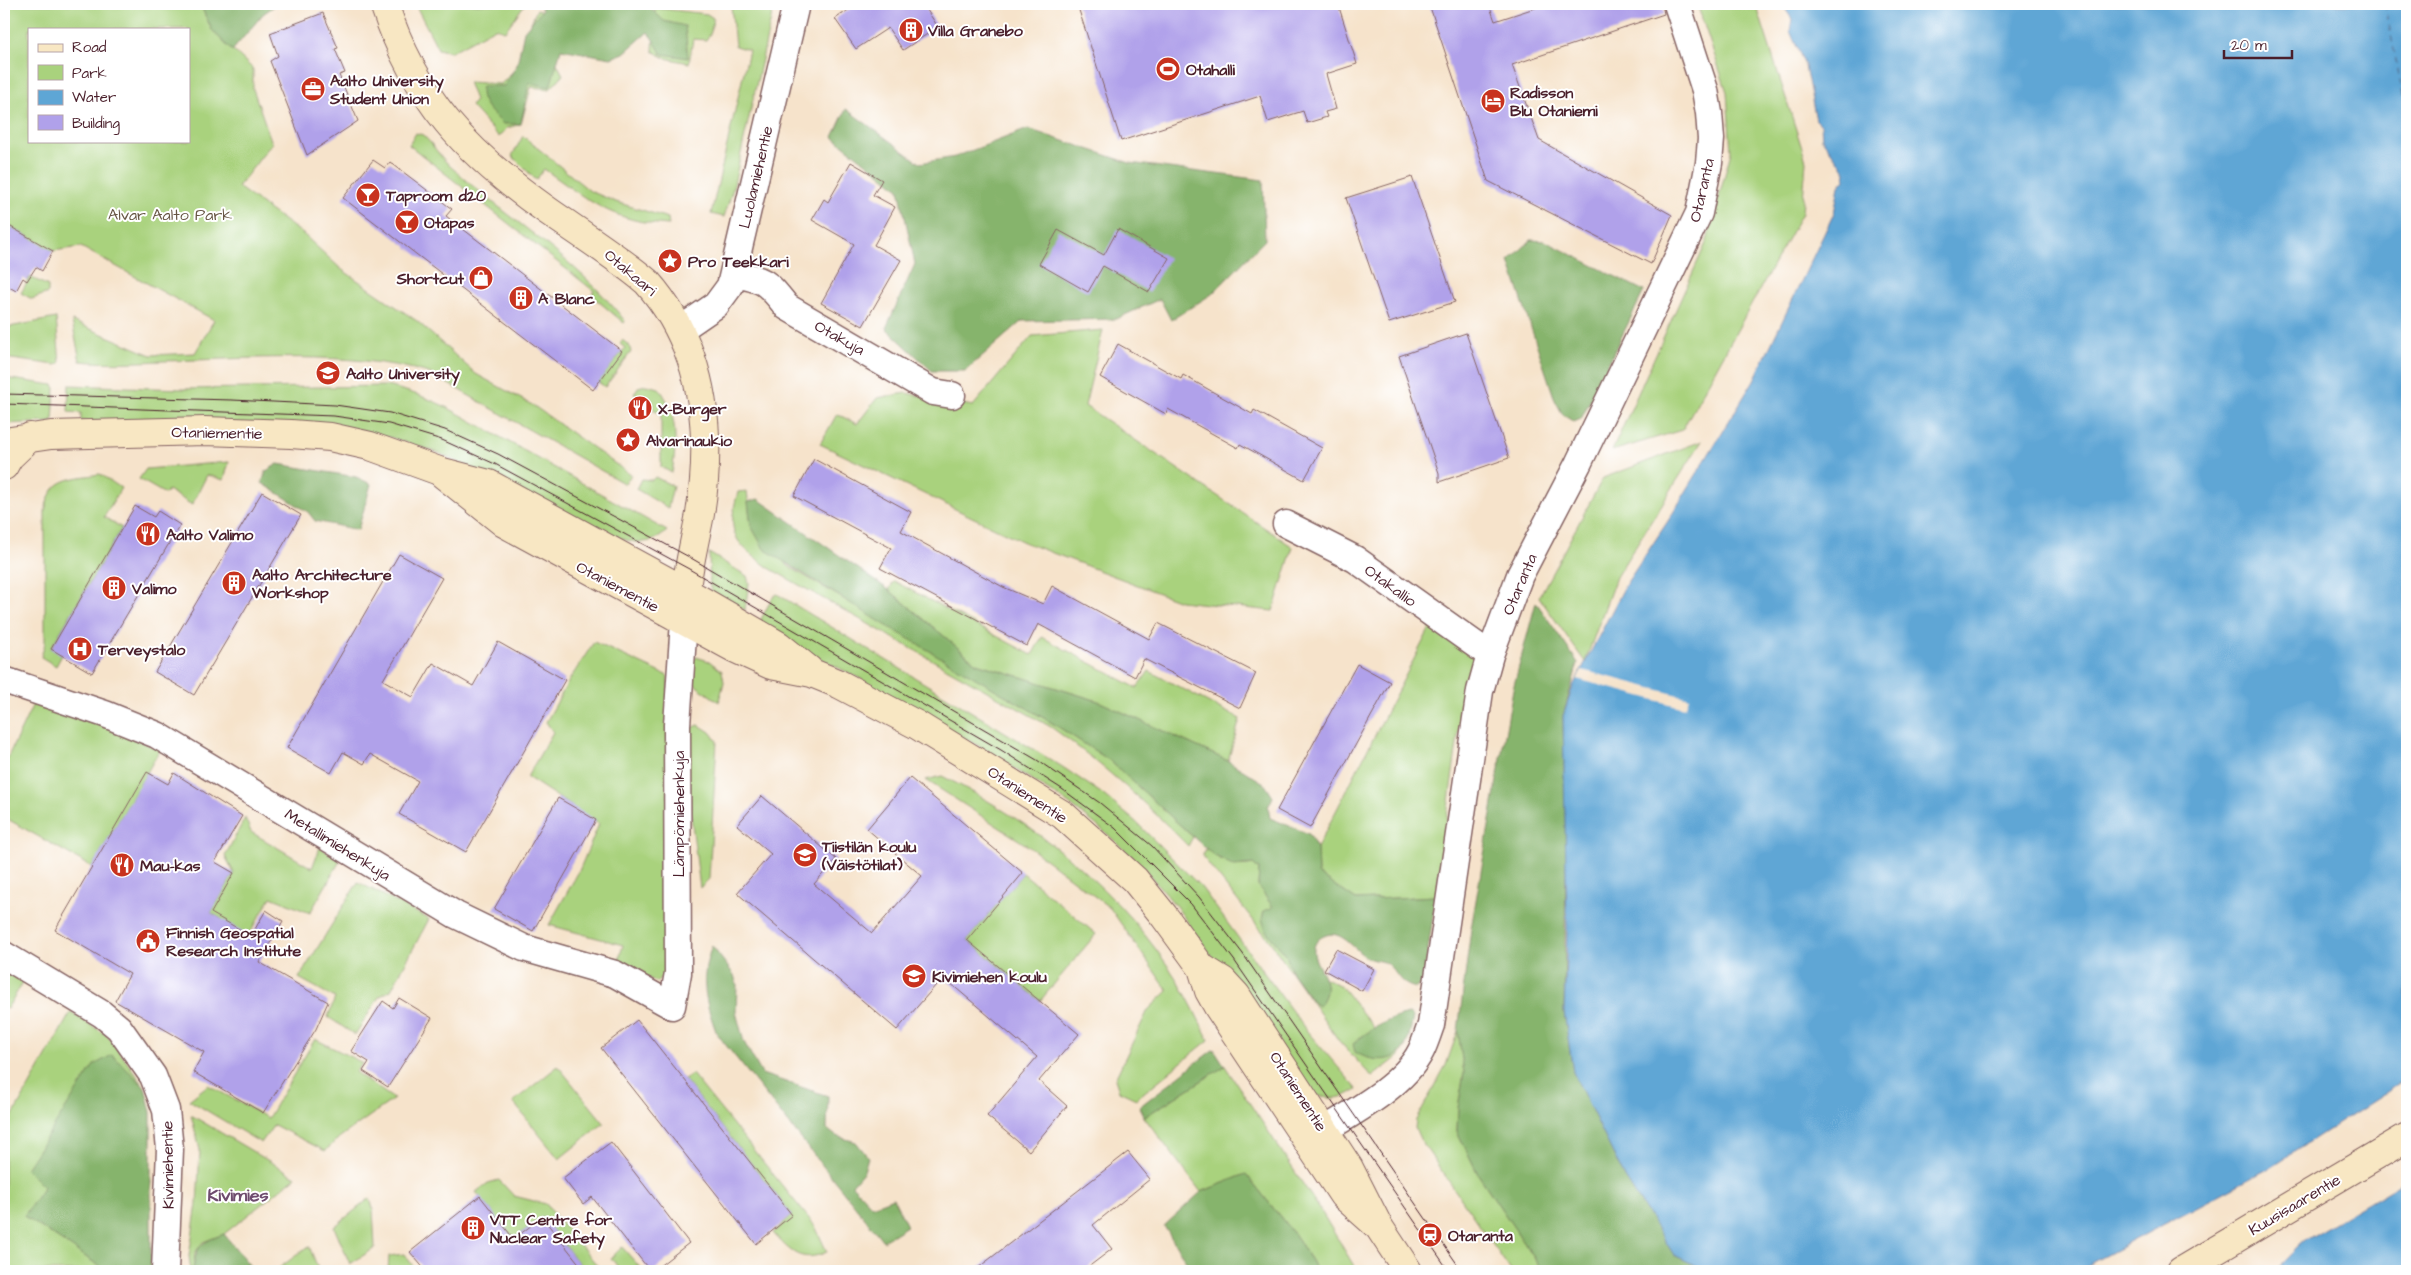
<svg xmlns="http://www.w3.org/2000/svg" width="2411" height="1275" font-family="'Architects Daughter',sans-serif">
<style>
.green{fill:#a9d27d;stroke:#7a7854;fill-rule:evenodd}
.forest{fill:#86b46c;stroke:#686a4c}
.water{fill:#5ea6d5;stroke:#546280}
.pier{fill:#f6e3cb}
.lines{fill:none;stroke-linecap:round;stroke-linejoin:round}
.ferry{stroke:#535c77;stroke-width:1;stroke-dasharray:6 5;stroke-linecap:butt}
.building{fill:#b0a1ea}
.street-casing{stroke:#866463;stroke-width:29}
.secondary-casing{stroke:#866463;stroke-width:30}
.street{stroke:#fff;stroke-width:26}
.secondary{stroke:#f8e7c3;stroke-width:28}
.tram{stroke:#4a1f2b;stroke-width:1}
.labels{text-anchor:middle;stroke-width:4;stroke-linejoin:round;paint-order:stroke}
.poi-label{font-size:16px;font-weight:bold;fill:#4a1f2b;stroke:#fff;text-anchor:start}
.street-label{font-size:16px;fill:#4a1f2b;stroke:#fff}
.park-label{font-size:16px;fill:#654;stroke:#fff}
.neighbourhood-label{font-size:18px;font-weight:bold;fill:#6e4c6e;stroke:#fff}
</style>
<rect width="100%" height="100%" fill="#fff"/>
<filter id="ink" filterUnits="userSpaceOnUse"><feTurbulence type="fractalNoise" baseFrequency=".02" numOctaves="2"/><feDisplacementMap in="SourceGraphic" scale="10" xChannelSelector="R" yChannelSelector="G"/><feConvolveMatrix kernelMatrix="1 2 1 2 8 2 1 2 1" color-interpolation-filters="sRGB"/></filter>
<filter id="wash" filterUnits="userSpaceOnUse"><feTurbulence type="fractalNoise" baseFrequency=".0096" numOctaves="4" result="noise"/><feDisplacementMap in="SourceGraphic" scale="20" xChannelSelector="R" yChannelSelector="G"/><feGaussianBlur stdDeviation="1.12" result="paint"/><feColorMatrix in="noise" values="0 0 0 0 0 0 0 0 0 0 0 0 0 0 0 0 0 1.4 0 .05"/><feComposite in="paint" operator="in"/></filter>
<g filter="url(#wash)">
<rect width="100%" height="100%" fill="#f6e3cb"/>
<path class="green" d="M4,4H200L212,30L253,69V89L272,143L238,187L303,234L341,269L417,321L476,374L534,406L631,475L625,484L429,373C351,350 246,359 164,361C135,362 108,364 80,361L72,321L151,355L195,353L214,320L81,247L53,251L4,223ZM29,29H189V141H29Z
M415,4H525L505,31L495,28L451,52L438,49Z
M734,4H770L773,10L733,189L724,217L711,214L749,50L735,46L731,5Z
M1697,4H1756L1806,161L1802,213L1682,430L1612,451L1707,241L1731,152L1727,92Z
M655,8L707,14L713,18L711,32L706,40L693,39L689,63L665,58L653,51Z
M537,9L545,12L548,46L563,75L550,89L531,87L521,124L507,128L499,137L471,106L475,100L468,82L501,84L520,64L527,32Z
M416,133L423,135C433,144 440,157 450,166C509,220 576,258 625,321L624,323L591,295L594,291L409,145Z
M523,136L590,191L616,202L668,218L669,225C612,222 588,200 544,169L536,180L512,156Z
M30,277L48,286V293L32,299L21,293Z
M56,318L60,363L56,365L4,358V328Z
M1103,330L1085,406L1293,547L1273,611L1180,601L1026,543L820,444L837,414L857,424L877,398L906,393L973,406L1032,336Z
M622,340L629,345L631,352L605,387L598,382L625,348L620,344Z
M4,378L53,385L55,388L53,422L4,424Z
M69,385L182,389L386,386C414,392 436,401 461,415L667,531C653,545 634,545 616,536L614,539L439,453L393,438L346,427L81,421V413L68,412Z
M646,385L659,388C678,413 677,444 672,473L661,467V415L634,394L638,387Z
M1702,441L1616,577L1585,662L1539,597L1603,478Z
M229,462L224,480L207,475L192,505L168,490L165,494L139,479L146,469Z
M100,474L121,488L104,517L122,528L51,648L62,655L56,666L41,657L45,643V511C51,477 70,479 100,474Z
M655,477L673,486L668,508L636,489L641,479L652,480Z
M747,491L751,526L788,566L1054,724L1109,760L1193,837L1188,846C1146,803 1100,762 1051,727L769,568C736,543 725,536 738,492Z
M709,553L747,576L749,583L745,610L714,597L710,587Z
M894,581L1032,655L1042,637L1137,688L1149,671L1240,719L1228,761L1098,701L976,663L889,590Z
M777,594L1061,766L1101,793L1136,822L1201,887L1306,1030L1357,1089C1342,1099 1331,1101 1314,1094L1236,990L1176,906L1141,865L1105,832L1068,803L979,746L857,677L757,627L772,598Z
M1432,624L1476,655L1464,692L1436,896L1356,900L1318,874L1317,848Z
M594,642L668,676L669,970L656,982L618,963L623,945L549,925L579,871L599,824L527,777L553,732L546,722L570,679Z
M696,657L709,661L722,671L724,682L719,702L691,682L692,661Z
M35,700L80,715L160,750L92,867L4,817V765Z
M699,725L710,732L717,741L709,879L700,888L683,751C684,737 685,730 699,725Z
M942,776C1037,823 1123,893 1179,983C1190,1001 1199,1021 1209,1040L1136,1099L1119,1091L1115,1079L1148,1010L1168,991L1110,908L1028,846L926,780Z
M245,818L251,832L312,868L320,847L340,861L310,913L271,897L242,947L213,935L222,919L211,913L234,873L225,856Z
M1206,848C1218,860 1236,869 1253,864L1259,869L1258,886L1273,907L1266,931L1286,955L1326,989L1325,978L1341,986L1375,1029L1359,1038L1394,1057L1406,1046L1398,1057L1372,1077L1339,1041L1269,940L1202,856Z
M1023,873L1096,934L1040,1001L967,940Z
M358,882L429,919L391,990L379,997L355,1035L328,1017L335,998L299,978Z
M4,971L23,982L7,1009L4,1007Z
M71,1012L108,1036L145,1087L45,1187L24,1216L107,1271H4V1131Z
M1458,1031L1464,1073L1458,1108L1457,1131L1478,1174L1543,1271H1511L1421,1141L1415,1128L1416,1120L1446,1065Z
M315,1039L363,1063L355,1072L394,1099L340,1137L325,1151L274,1125L261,1143L189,1100L208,1085L268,1118Z
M558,1066L604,1123L559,1159L513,1102Z
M1225,1066L1321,1211L1357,1271H1317L1298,1239L1246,1174L1201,1192L1144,1117Z
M692,1074L815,1226L827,1252C800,1264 790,1251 773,1233L792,1215L684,1079Z
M191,1115L296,1177L224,1234L203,1242L195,1253L193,1271H191L189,1256L197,1204L200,1150Z
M499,1180L514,1196L546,1204L602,1271H585L542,1217L514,1239L476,1192L488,1183Z
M370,1198L373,1208L375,1248L350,1264L334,1227Z
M309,1246L319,1271H275Z
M622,1247L643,1271H621L611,1258Z
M404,1254L417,1271H388L389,1256Z"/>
<path class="forest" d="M200,4H277L263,14L232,51L212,30Z
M540,4H646L664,21L685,26L688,58L662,54L648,32L624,53L611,58L561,49L550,87L529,83L521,124H503C493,114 477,101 482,86H504L517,65L524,31L542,10Z
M846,109L920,163L955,157L1028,129L1130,163L1263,180L1265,240L1212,294L1171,320L1160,299L1116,319L1022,321L965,371H932L886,328L915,264L899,189L833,137Z
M1531,240L1545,241L1644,291L1581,419L1574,422L1563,415L1555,400L1509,261Z
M278,464L356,477L371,484L358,530L315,521L308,512L262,483L266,471Z
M758,499L889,590L976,663L1098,701L1228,761L1264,783L1273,797L1268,807L1270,818L1309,834L1317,848L1318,874L1356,900L1436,896L1423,983L1416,988C1397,983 1400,975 1387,964C1382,960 1372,961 1366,957C1353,949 1341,928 1324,936C1319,938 1315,942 1314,948C1312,969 1339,980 1319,1006L1315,1004L1292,973L1286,955L1266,931L1262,919L1264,911L1273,907L1258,886L1259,869L1253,864L1234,866L1213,855L1109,760L1054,724L882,623L764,549L751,526L748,502Z
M1536,602L1578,663L1563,716L1566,859L1564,1012L1573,1072L1625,1178L1674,1255L1708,1271H1543L1478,1174L1457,1131L1458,1108L1464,1073L1458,1031L1471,929L1513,689Z
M712,946L734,975L737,985L736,1012L744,1042L762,1074L828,1096L827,1129L836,1136L856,1142L868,1157L864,1171L852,1185L872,1206L893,1198L907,1226L883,1241L717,1034C705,1002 699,979 712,946Z
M1409,1014L1413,1017C1411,1026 1410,1036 1406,1044C1397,1065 1370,1062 1355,1052L1353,1044C1367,1031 1390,1017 1409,1014Z
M1214,1049L1225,1066L1144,1117L1139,1107Z
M112,1055L145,1087L151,1112V1271H107L24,1216L44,1187L26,1169L94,1065Z
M1246,1174L1298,1239L1317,1271H1192L1164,1226L1201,1192Z
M224,1234L254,1271H193C196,1245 200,1243 224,1234Z"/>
<path class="water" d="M1782,4H2407V1079L2266,1170L2076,1271H1708L1674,1255L1625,1178L1573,1072L1564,1012L1567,928L1563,716L1573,686L1626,584L1668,521L1754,380L1834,213L1839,186L1845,179L1846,172L1822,139L1821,125L1816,120L1805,66L1790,31L1792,19Z
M2407,1180V1271H2277C2283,1261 2299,1245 2309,1238Z"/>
<path class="pier" d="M1582,670L1640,685L1689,698L1685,708L1577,679Z"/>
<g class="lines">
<path class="ferry" d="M2385,4L2407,117"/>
</g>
<g id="blocks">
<path class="building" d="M857,4H923L938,27L903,50L888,28L856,49L835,19Z
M1077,4H1338L1357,64L1326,74L1336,109L1325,112L1327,117L1307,123L1303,111L1268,122L1260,96L1121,141Z
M1429,4H1489L1495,21L1547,4H1662L1664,14L1512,65L1539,140L1672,215L1651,264L1488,181Z
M323,13L338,48L335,49L345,73L339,75L358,121L307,155L270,61L278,56L270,33Z
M373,160L385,168L390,162L452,209L446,216L622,351L593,390L343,198Z
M851,162L882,180L873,195L895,207L874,245L901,260L863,326L821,303L854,244L812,220L824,199L828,202Z
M1412,177L1455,302L1389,323L1346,198Z
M4,223L53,251L42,271L36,267L27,281L23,278L16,291L4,284Z
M1118,229L1169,258L1149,292L1103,266L1088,292L1039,264L1058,230L1104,255Z
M1466,333L1509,458L1439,482V473L1399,356Z
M1118,344L1181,379L1183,375L1252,414L1254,410L1322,448L1304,480L1240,444L1238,448L1168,409L1166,414L1100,377Z
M814,459L911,512L901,531L1003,587L1043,604L1052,586L1149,639L1158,623L1256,673L1240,708L1144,659L1135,677L1038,624L1027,646L880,568L891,548L794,496Z
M262,492L301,515L194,695L155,672Z
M135,506L154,517L158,511L180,525L92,673L51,649Z
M399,554L442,578L383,680L413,697L433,663L473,686L498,642L565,680L466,852L399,814L418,781L370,754L364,764L343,752L331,773L287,748Z
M1357,664L1390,682L1310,828L1277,810Z
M147,772L168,784L174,773L242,816L215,862L234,873L211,913L251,936L266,910L283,921L259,962L328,1002L316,1029L263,1113L193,1072L204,1052L115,1001L130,974L55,930Z
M910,778L1023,873L967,940L1079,1034L1039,1081L1067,1106L1029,1151L987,1116L1037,1057L943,977L897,1030L737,893L771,854L737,825L762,796L836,859L814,884L872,933L922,876L867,829Z
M558,798L596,820L533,931L494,909Z
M1336,949L1374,969L1362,991L1324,970Z
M399,998L432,1018L388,1087L363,1071L369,1062L351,1051L383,1001L393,1008Z
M637,1020L792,1215L756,1244L601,1048Z
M611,1142L689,1243L653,1271H650L592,1197L583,1204L563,1178Z
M1128,1152L1150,1179L1093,1225L1112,1249L1083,1271H974Z
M480,1196L514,1239L542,1217L585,1271H426L410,1252Z"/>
</g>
</g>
<g filter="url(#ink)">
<use href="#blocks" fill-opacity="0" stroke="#866463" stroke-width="1"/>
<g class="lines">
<defs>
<path id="street" d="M734,274C766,280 766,281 787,307L933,392L952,395
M681,329L716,305L730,286L796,4
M1286,524L1355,559L1490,655
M4,680L105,714L157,735L456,915L524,948L615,974L672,1006L678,973L677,725L684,621
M4,955L102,1014L119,1028L153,1076L166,1110L170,1149L165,1271
M1306,1141C1342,1118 1402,1089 1421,1051C1425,1043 1428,1033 1431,1025L1480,691L1490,655L1520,575L1578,464L1699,213L1709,163L1711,139L1709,113L1705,90L1677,4"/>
<path id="secondary" d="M384,4C416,100 466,153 548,211C581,234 616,256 647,282C704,347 713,431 700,514C694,545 686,576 684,607
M4,442L51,435L205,431L291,434L330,437L370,446L439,471L489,484L685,591L778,645L809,670
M4,466L9,457L30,437
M439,471L504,523L734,648L771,665L812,673L839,684L917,725L1063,815L1135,880L1164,916L1202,968L1209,991L1218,1007L1343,1195L1379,1227
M1202,968L1223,981L1236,995L1349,1168L1379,1227L1408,1271
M2181,1271L2407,1137"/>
</defs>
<use href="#street" class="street-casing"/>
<use href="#secondary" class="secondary-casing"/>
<use href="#street" class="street"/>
<use href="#secondary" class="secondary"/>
<path class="tram" d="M4,394L232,400L335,405L390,413L445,430L498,454L691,558L1037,760L1100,803L1152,846L1199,897L1243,954L1462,1271
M4,404L334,416L389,424L442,440L495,464L689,569L1001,750L1062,789L1115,828L1191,904L1234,960L1449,1271"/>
</g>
</g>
<defs>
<symbol id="building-disc" viewBox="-11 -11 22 22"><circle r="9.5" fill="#c8321e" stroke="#fff"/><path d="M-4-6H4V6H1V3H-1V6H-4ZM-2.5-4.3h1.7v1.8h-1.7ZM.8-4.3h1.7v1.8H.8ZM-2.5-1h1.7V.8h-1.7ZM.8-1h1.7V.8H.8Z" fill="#fff"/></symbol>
<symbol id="stadium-disc" viewBox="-11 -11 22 22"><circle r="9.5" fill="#c8321e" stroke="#fff"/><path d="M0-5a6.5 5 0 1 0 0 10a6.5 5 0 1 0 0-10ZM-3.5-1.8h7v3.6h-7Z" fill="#fff"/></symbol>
<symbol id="office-disc" viewBox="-11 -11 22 22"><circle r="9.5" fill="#c8321e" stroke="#fff"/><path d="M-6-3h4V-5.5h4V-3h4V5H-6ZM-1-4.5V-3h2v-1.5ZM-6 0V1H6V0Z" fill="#fff"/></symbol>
<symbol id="hotel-disc" viewBox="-11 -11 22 22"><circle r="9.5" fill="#c8321e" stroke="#fff"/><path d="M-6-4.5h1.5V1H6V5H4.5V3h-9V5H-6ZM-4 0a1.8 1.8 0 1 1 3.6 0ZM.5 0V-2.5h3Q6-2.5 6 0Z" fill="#fff"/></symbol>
<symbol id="bar-disc" viewBox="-11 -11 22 22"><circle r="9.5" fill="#c8321e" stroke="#fff"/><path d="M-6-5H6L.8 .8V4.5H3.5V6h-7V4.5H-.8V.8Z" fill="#fff"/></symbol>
<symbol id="sight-disc" viewBox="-11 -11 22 22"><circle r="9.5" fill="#c8321e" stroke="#fff"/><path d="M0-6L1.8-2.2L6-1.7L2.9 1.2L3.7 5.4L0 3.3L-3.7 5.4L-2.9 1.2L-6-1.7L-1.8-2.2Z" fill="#fff"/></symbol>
<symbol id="shop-disc" viewBox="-11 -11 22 22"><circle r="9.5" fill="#c8321e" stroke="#fff"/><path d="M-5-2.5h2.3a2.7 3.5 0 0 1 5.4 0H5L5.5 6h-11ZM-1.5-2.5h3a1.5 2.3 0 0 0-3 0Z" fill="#fff"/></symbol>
<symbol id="university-disc" viewBox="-11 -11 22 22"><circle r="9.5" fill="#c8321e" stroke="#fff"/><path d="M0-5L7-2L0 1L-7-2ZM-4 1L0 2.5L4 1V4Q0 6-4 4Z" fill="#fff"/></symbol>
<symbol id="restaurant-disc" viewBox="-11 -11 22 22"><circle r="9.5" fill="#c8321e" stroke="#fff"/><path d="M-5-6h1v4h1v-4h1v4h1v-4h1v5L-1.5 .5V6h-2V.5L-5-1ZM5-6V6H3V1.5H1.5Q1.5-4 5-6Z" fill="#fff"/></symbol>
<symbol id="hospital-disc" viewBox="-11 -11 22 22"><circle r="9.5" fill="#c8321e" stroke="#fff"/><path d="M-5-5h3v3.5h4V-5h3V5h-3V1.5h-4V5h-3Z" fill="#fff"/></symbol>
<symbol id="school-disc" viewBox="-11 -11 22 22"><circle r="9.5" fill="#c8321e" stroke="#fff"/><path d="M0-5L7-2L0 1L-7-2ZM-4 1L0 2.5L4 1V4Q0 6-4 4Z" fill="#fff"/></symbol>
<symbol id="civic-disc" viewBox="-11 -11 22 22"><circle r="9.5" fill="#c8321e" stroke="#fff"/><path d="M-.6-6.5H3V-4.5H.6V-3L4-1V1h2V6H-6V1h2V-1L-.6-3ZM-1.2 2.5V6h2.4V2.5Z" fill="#fff"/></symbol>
<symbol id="station-disc" viewBox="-11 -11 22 22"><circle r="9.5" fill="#c8321e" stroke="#fff"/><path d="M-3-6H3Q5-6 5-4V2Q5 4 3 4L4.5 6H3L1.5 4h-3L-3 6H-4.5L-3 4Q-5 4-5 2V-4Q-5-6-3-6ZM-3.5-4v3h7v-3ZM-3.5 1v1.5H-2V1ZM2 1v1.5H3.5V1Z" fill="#fff"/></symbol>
</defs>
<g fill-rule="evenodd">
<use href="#building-disc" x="897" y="16" width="28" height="28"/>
<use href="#stadium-disc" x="1154" y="55" width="28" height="28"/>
<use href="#office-disc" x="299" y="75" width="28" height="28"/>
<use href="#hotel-disc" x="1479" y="87" width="28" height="28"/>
<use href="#bar-disc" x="354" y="181" width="28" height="28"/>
<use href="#bar-disc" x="393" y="208" width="28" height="28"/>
<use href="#sight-disc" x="656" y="247" width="28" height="28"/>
<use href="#shop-disc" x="467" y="264" width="28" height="28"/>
<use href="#building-disc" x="507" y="284" width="28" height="28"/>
<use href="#university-disc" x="314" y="359" width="28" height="28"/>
<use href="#restaurant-disc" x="626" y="394" width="28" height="28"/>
<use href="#sight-disc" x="614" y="426" width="28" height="28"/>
<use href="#restaurant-disc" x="134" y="520" width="28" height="28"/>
<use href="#building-disc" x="220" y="569" width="28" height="28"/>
<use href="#building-disc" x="100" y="574" width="28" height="28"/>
<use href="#hospital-disc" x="66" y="635" width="28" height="28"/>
<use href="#school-disc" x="791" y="841" width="28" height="28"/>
<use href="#restaurant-disc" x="108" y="851" width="28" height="28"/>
<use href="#civic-disc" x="134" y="927" width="28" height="28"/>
<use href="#school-disc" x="900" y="962" width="28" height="28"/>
<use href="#building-disc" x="459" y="1214" width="28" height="28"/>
<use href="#station-disc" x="1416" y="1221" width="28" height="28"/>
</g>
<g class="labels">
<g class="poi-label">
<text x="928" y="36">Villa Granebo</text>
<text x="1186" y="75">Otahalli</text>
<text x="330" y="86">Aalto University<tspan x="330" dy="18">Student Union</tspan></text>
<text x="1510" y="98">Radisson<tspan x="1510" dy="18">Blu Otaniemi</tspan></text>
<text x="386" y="201">Taproom d20</text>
<text x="424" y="228">Otapas</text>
<text x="688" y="267">Pro Teekkari</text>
<text x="464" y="284" text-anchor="end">Shortcut</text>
<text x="538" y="304">A Blanc</text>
<text x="346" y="379">Aalto University</text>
<text x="658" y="414">X-Burger</text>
<text x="646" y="446">Alvarinaukio</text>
<text x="166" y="540">Aalto Valimo</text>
<text x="252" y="580">Aalto Architecture<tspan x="252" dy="18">Workshop</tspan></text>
<text x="132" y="594">Valimo</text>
<text x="98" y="655">Terveystalo</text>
<text x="822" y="852">Tiistilän koulu<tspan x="822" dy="18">(Väistötilat)</tspan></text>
<text x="140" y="871">Mau-kas</text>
<text x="166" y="938">Finnish Geospatial<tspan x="166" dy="18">Research Institute</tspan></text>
<text x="932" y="982">Kivimiehen koulu</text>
<text x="490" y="1225">VTT Centre for<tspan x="490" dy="18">Nuclear Safety</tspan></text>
<text x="1448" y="1241">Otaranta</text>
</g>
<g class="street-label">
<text transform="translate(755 177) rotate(-77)" y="6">Luolamiehentie</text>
<text transform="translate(1701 190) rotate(-77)" y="6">Otaranta</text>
<text transform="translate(631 272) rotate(40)" y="6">Otakaari</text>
<text transform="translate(840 337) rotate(29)" y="6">Otakuja</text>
<text transform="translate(217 432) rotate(1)" y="6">Otaniementie</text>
<text transform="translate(1519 584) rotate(-67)" y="6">Otaranta</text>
<text transform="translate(1391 585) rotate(36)" y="6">Otakallio</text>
<text transform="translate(618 586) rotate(28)" y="6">Otaniementie</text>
<text transform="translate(1028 794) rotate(33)" y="6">Otaniementie</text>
<text transform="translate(678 814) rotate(-90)" y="6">Lämpömiehenkuja</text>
<text transform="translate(338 844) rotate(32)" y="6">Metallimiehenkuja</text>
<text transform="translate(1299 1091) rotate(57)" y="6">Otaniementie</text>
<text transform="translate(167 1165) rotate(-91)" y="6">Kivimiehentie</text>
<text transform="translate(2294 1204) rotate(-31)" y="6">Kuusisaarentie</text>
</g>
<g class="park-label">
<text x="170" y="220">Alvar Aalto Park</text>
</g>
<g class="neighbourhood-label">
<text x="238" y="1201">Kivimies</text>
</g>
</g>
<rect width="2411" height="1275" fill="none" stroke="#fff" stroke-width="20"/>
<rect x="28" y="28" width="162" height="115" fill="#ffffff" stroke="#b7a5aa"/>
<rect x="38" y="44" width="25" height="8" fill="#f8e7c3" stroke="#b7a5aa"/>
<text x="72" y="52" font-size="15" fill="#4a1f2b">Road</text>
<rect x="38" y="65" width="25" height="15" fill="#a9d27d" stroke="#b7a5aa"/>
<text x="72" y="78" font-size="15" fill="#4a1f2b">Park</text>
<rect x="38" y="90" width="25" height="15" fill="#5ea6d5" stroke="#b7a5aa"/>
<text x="72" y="102" font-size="15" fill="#4a1f2b">Water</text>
<rect x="38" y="115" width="25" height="15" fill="#b0a1ea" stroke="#b7a5aa"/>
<text x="72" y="128" font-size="15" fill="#4a1f2b">Building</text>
<path d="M2224 50v8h68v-8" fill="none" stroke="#4a1f2b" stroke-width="2.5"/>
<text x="2231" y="50" font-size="15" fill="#4a1f2b" stroke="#ffffff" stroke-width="4" paint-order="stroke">20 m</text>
</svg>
